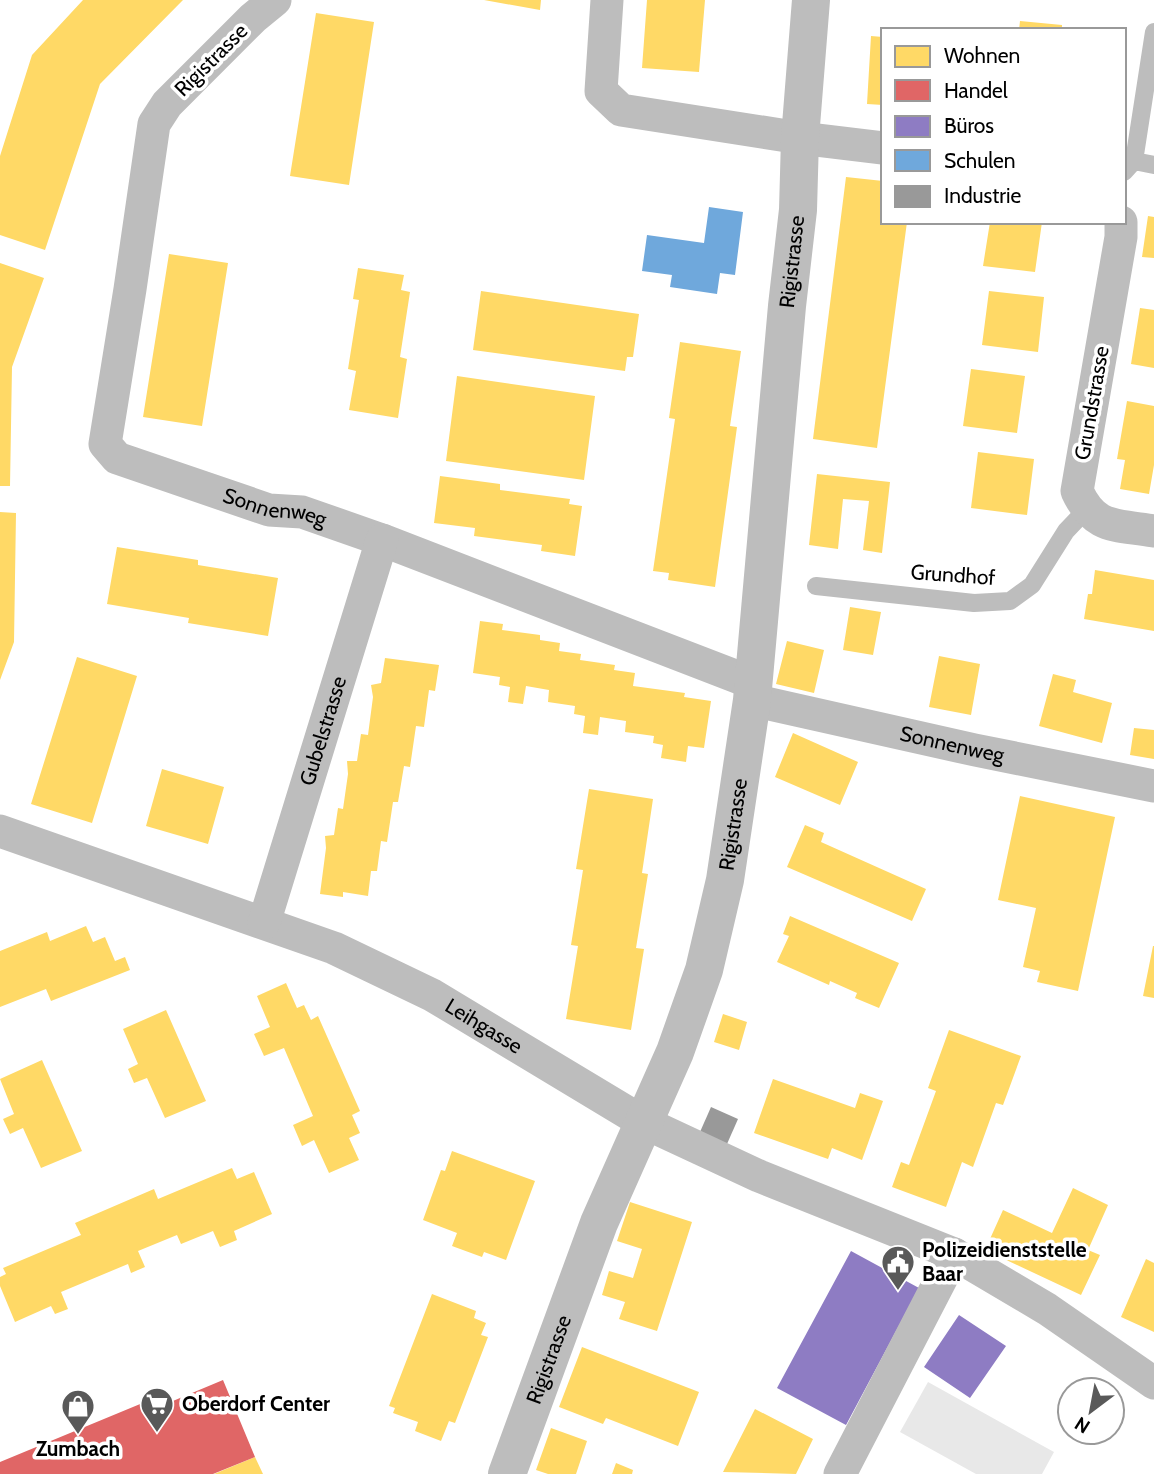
<svg xmlns="http://www.w3.org/2000/svg" width="1154" height="1474" font-family="Cabin,sans-serif">
<style>
.green{fill:#e8e8e8}
.homes{fill:#ffd966}
.shops{fill:#e06666}
.offices{fill:#8e7cc3}
.schools{fill:#6fa8dc}
.industry{fill:#999}
.lines{fill:none;stroke-linecap:round;stroke-linejoin:round}
.service{stroke:#bdbdbd;stroke-width:18}
.minor{stroke:#bdbdbd;stroke-width:33}
.tertiary{stroke:#bdbdbd;stroke-width:38}
.labels{text-anchor:middle;stroke-width:7;stroke-linejoin:round;paint-order:stroke}
.street-label{font-size:21px;fill:#000;stroke:#fff}
.poi-label{font-size:21px;font-weight:bold;fill:#000;stroke:#fff;text-anchor:start}
</style>
<rect width="100%" height="100%" fill="#fff"/>
<path class="green" d="M928,1382L1054,1452L1042,1474H976L900,1432Z"/>
<path class="homes" d="M83,0H183L100,84L45,250L0,235V156L32,55Z
M484,0H541L540,10Z
M647,0H705L699,72L642,68Z
M316,13L374,22L349,185L290,176Z
M1020,21L1062,25V30H1019Z
M871,36L883,37V105L867,104Z
M846,177L883,181V222H907L877,448L813,439Z
M1148,216L1154,217V258L1142,257Z
M990,222H1042L1035,272L983,266Z
M169,254L228,263L202,426L143,417Z
M0,263L44,278L12,367L10,486H0Z
M358,268L404,275L401,290L410,292L400,357L407,359L398,418L349,410L356,371L348,369L359,300L353,299Z
M481,291L639,314L633,357H627L625,371L473,350Z
M989,291L1044,297L1038,352L982,345Z
M1140,308L1154,310V368L1131,364Z
M680,342L741,351L730,426L737,427L715,587L668,580L669,573L653,571L675,419L669,418Z
M971,369L1025,376L1017,433L963,426Z
M457,376L595,396L584,480L446,461Z
M1127,401L1154,406V465L1149,494L1120,489L1125,460L1117,459Z
M978,452L1034,459L1027,515L971,508Z
M817,474L890,482L882,553L863,550L869,501L843,499L838,549L809,545Z
M440,476L500,484V490L570,499L569,504L582,506L575,556L541,551L542,545L474,536L475,528L434,523Z
M0,512L16,513L14,642L0,680Z
M117,547L198,560V565L278,578L268,636L188,623L189,618L107,604Z
M1095,570L1154,580V631L1084,619L1088,594H1092Z
M850,607L881,612L873,655L843,650Z
M480,621L503,624L502,630L540,635V640L560,643L559,651L581,654L580,660L615,665L614,670L635,673L633,686L685,693L684,697L711,701L704,748L688,746L686,762L661,758L663,745L653,743L654,736L625,732L626,721L600,717L598,735L583,733L585,716L574,714L575,706L548,702L549,690L526,686L523,704L508,702L510,687L499,685L500,677L473,673Z
M787,641L824,650L814,693L776,684Z
M939,656L980,664L971,715L929,707Z
M77,657L137,676L92,823L31,804Z
M385,658L439,665L435,691L429,690L424,727L416,726L410,767L404,766L398,802H393L387,842L381,841L377,871H371L368,896L343,892V897L320,894L326,848L325,836L334,835L338,808L343,809L348,774L347,761H357L361,734L368,735L373,697L371,685L381,683Z
M1053,674L1076,680L1073,692L1112,703L1102,743L1039,726Z
M1134,728L1154,730V759L1130,755Z
M793,733L858,762L840,805L775,777Z
M162,769L224,787L208,844L146,826Z
M589,789L653,799L642,873L648,874L636,948L644,949L631,1030L566,1019L578,946L571,945L583,870L576,869Z
M1020,796L1115,817L1078,991L1037,982L1040,971L1023,967L1036,908L998,900Z
M805,825L824,833L821,842L926,889L912,921L787,867Z
M790,916L899,963L879,1008L855,998L857,993L830,981L829,985L777,962L789,936L783,934Z
M86,926L93,942L105,937L115,961L125,957L130,970L51,1001L46,989L0,1007V951L47,932L50,941Z
M1153,946H1154V998L1143,996Z
M286,983L297,1008L304,1005L311,1020L318,1016L360,1111L352,1115L360,1133L349,1138L359,1160L329,1173L314,1140L302,1146L293,1125L313,1116L284,1048L264,1056L254,1034L270,1027L257,996Z
M166,1010L206,1101L165,1118L147,1078L134,1083L128,1069L138,1064L123,1029Z
M723,1014L747,1022L739,1050L714,1042Z
M949,1030L1021,1056L1003,1105L996,1103L973,1167L962,1162L946,1207L892,1187L901,1162L909,1165L936,1091L928,1088Z
M42,1060L82,1151L41,1168L23,1128L10,1134L3,1119L14,1114L0,1079Z
M773,1079L855,1108L860,1093L883,1101L862,1160L832,1148L828,1159L754,1133Z
M452,1151L535,1181L506,1260L484,1252L482,1257L452,1246L457,1233L423,1220L441,1170L445,1171Z
M232,1168L237,1179L254,1172L272,1214L234,1231L237,1240L220,1247L213,1231L181,1244L177,1235L138,1251L145,1267L131,1273L128,1264L61,1292L68,1309L55,1314L51,1306L15,1322L0,1286V1277L6,1274L3,1268L81,1235L75,1223L154,1189L158,1199Z
M1073,1188L1108,1205L1088,1250L1100,1255L1081,1295L985,1250L1003,1210L1052,1233Z
M630,1202L692,1222L657,1331L619,1319L625,1302L602,1295L609,1271L633,1278L642,1249L617,1241Z
M1146,1259L1154,1263V1332L1121,1317Z
M432,1294L476,1311L474,1318L486,1323L481,1335L488,1337L455,1423L449,1421L441,1441L415,1431L418,1422L393,1413L395,1408L389,1406Z
M582,1347L699,1392L678,1446L606,1418L603,1424L559,1407Z
M755,1409L813,1439L796,1474L723,1472Z
M551,1428L587,1441L576,1474H548L536,1470Z
M255,1457L263,1474H214Z
M616,1463L633,1470L632,1474H612Z"/>
<path class="shops" d="M223,1380L255,1457L213,1474H0V1462L145,1402L149,1411Z"/>
<path class="offices" d="M851,1251L919,1288L846,1425L777,1388Z
M959,1315L1006,1346L970,1398L924,1367Z"/>
<path class="schools" d="M709,207L743,212L735,275L720,273L717,294L670,287L672,275L642,271L647,235L704,243Z"/>
<path class="industry" d="M711,1107L738,1119L727,1144L700,1132Z"/>
<g class="lines">
<path class="service" d="M1134,161L1154,32
M1124,172L1134,161L1154,165
M816,586L974,603L1010,601L1032,585L1066,531L1086,510"/>
<g class="minor">
<path id="s1" d="M275,0L253,18L167,104L154,124L130,289L105,444L117,458L269,510L302,512L382,540L753,683"/>
<path d="M607,0L601,91L621,110L800,138L883,148"/>
<path d="M1121,222V237L1077,491C1095,530 1115,524 1154,531"/>
<path id="s2" d="M752,700L975,750L1154,786"/>
<path id="s3" d="M0,831L334,948L432,995L643,1122L759,1176L954,1254L1047,1309L1154,1383"/>
<path id="s4" d="M264,923L382,540"/>
<path d="M840,1474L954,1254"/>
</g>
<path class="tertiary" id="s5" d="M507,1474L599,1223L675,1052L704,970L725,880L752,700L787,306L798,210L800,138L811,0"/>
</g>
<defs>
<symbol id="civic-pin" viewBox="-11 -11 22 30"><path d="M0 17L-7.5 6A9.5 9.5 0 1 1 7.5 6Z" fill="#595959" stroke="#fff"/><path d="M-.6-6.5H3V-4.5H.6V-3L4-1V1h2V6H-6V1h2V-1L-.6-3ZM-1.2 2.5V6h2.4V2.5Z" fill="#fff"/></symbol>
<symbol id="supermarket-pin" viewBox="-11 -11 22 30"><path d="M0 17L-7.5 6A9.5 9.5 0 1 1 7.5 6Z" fill="#595959" stroke="#fff"/><path d="M-6-5.5h2.5l.6 2H6L4.5 2H-2.5L-4.4-4H-6ZM-1.5 3.2a1.3 1.3 0 1 0 .1 0ZM3 3.2a1.3 1.3 0 1 0 .1 0Z" fill="#fff"/></symbol>
<symbol id="shop-pin" viewBox="-11 -11 22 30"><path d="M0 17L-7.5 6A9.5 9.5 0 1 1 7.5 6Z" fill="#595959" stroke="#fff"/><path d="M-5-2.5h2.3a2.7 3.5 0 0 1 5.4 0H5L5.5 6h-11ZM-1.5-2.5h3a1.5 2.3 0 0 0-3 0Z" fill="#fff"/></symbol>
</defs>
<g fill-rule="evenodd">
<use href="#civic-pin" x="879" y="1243" width="38" height="52"/>
<use href="#supermarket-pin" x="138" y="1385" width="38" height="52"/>
<use href="#shop-pin" x="59" y="1387" width="38" height="52"/>
</g>
<g class="labels">
<g class="street-label">
<text transform="translate(211 60) rotate(-45)" y="7">Rigistrasse</text>
<text dy="7" stroke="none"><textPath href="#s5" startOffset="1256">Rigistrasse</textPath></text>
<text transform="translate(1092 403) rotate(-80)" y="7">Grundstrasse</text>
<text dy="7" stroke="none"><textPath href="#s1" startOffset="682">Sonnenweg</textPath></text>
<text transform="translate(953 575) rotate(4)" y="7">Grundhof</text>
<text dy="7" stroke="none"><textPath href="#s4" startOffset="201">Gubelstrasse</textPath></text>
<text dy="7" stroke="none"><textPath href="#s2" startOffset="205">Sonnenweg</textPath></text>
<text dy="7" stroke="none"><textPath href="#s5" startOffset="690">Rigistrasse</textPath></text>
<text dy="7" stroke="none"><textPath href="#s3" startOffset="523">Leihgasse</textPath></text>
<text dy="7" stroke="none"><textPath href="#s5" startOffset="122">Rigistrasse</textPath></text>
</g>
<g class="poi-label">
<text x="922" y="1257">Polizeidienststelle<tspan x="922" dy="24">Baar</tspan></text>
<text x="182" y="1411">Oberdorf Center</text>
<text x="78" y="1456" text-anchor="middle">Zumbach</text>
</g>
</g>
<rect x="881" y="28" width="245" height="196" fill="#ffffff" stroke="#999999" stroke-width="2"/>
<rect x="895" y="46" width="35" height="21" fill="#ffd966" stroke="#999999" stroke-width="2"/>
<text x="944" y="63" font-size="21" fill="#000000">Wohnen</text>
<rect x="895" y="80" width="35" height="21" fill="#e06666" stroke="#999999" stroke-width="2"/>
<text x="944" y="98" font-size="21" fill="#000000">Handel</text>
<rect x="895" y="116" width="35" height="21" fill="#8e7cc3" stroke="#999999" stroke-width="2"/>
<text x="944" y="133" font-size="21" fill="#000000">Büros</text>
<rect x="895" y="150" width="35" height="21" fill="#6fa8dc" stroke="#999999" stroke-width="2"/>
<text x="944" y="168" font-size="21" fill="#000000">Schulen</text>
<rect x="895" y="186" width="35" height="21" fill="#999999" stroke="#999999" stroke-width="2"/>
<text x="944" y="203" font-size="21" fill="#000000">Industrie</text>
<g transform="translate(1091 1411) rotate(212)"><circle r="33" fill="#ffffff" stroke="#999999" stroke-width="2"/>
<path d="M0-5L12 26L0 18L-12 26Z" fill="#595959"/>
<text y="-10" font-size="19" font-weight="bold" text-anchor="middle" fill="#000000">N</text>
</g>
</svg>
